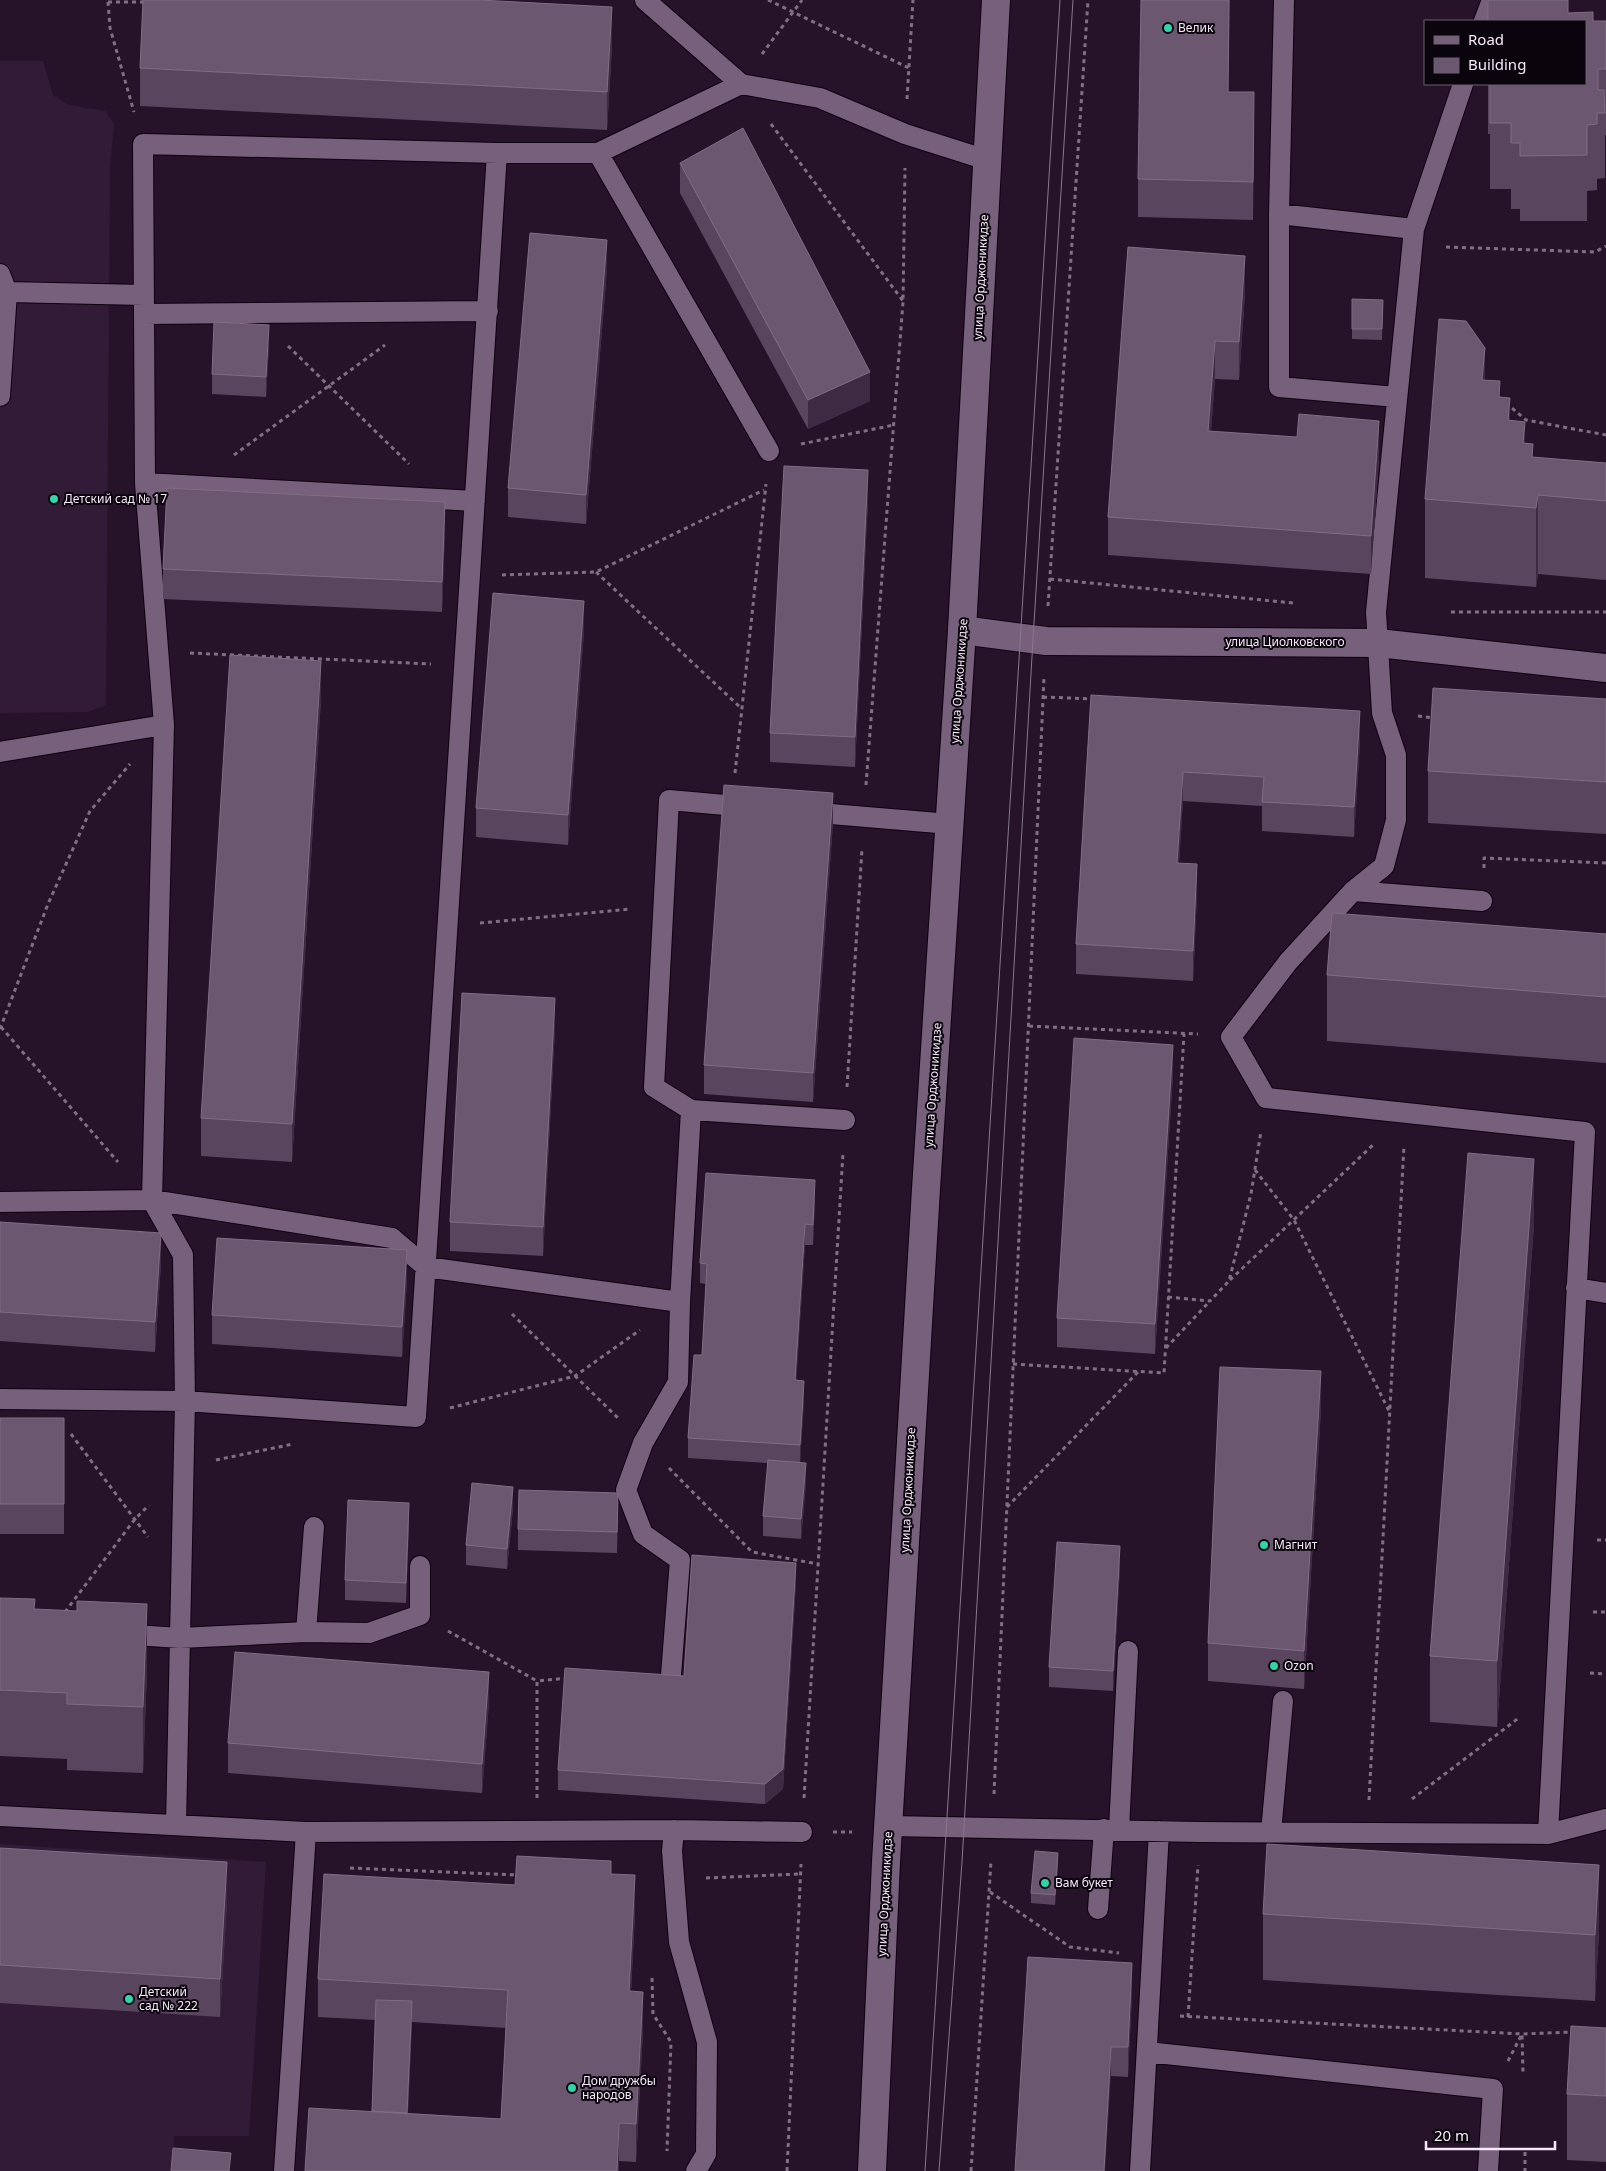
<svg xmlns="http://www.w3.org/2000/svg" width="1606" height="2171" font-family="'Noto Sans',sans-serif">
<style>
.built{fill:#321b37}
.lines{fill:none;stroke-linecap:round;stroke-linejoin:round}
.lane-casing{stroke:#0e0112;stroke-width:22}
.street-casing{stroke:#0e0112;stroke-width:30}
.secondary-casing{stroke:#0e0112;stroke-width:30}
.path{stroke:#806f83;stroke-width:3;stroke-dasharray:4 4;stroke-linecap:butt}
.lane{stroke:#76607b;stroke-width:20}
.street{stroke:#76607b;stroke-width:28}
.secondary{stroke:#76607b;stroke-width:28}
.tram{stroke:#88788c;stroke-width:1}
.wall{fill:#5a455f;fill-rule:evenodd}
.shaded-wall{fill:#3e2a43}
.building{fill:#6b576f;stroke:#806e85}
.poi-dot{fill:#30d4aa;stroke:#0a040c;stroke-width:2}
.labels{text-anchor:middle;stroke-width:4;stroke-linejoin:round;paint-order:stroke}
.poi-label{font-size:12px;fill:#f6e9f9;stroke:#0a040c;text-anchor:start}
.street-label{font-size:12px;fill:#f6e9f9;stroke:#0a040c}
</style>
<rect width="100%" height="100%" fill="#26132a"/>
<path class="built" d="M0,61H43L53,95L69,105L105,111L114,124L110,166L106,705L88,712L0,713Z
M0,1844L266,1862L249,2136H174L173,2171H0Z"/>
<g class="lines">
<defs>
<path id="lane" d="M645,0L741,84L820,98L905,134L987,160
M1284,0L1279,214L1414,229
M1484,21L1492,0
M598,153L769,451
M1279,214V387L1397,397
M0,274L7,292L0,396
M7,292L144,295
M144,314L488,311
M145,483L475,501
M0,752L164,725
M807,812L950,824
M1353,891L1384,866L1396,820V755L1382,713L1376,612L1414,229L1463,84
M1482,901L1353,891L1288,962L1231,1037L1266,1098L1585,1132L1548,1834
M691,1110L845,1120
M0,1202L152,1200L392,1238L426,1267L680,1302
M1576,1288L1606,1293
M0,1399L185,1401L416,1417L497,153
M306,1632L314,1527
M119,1634L180,1638L306,1632L369,1633L420,1615V1566
M671,1675L680,1560L643,1534L626,1490L643,1443L678,1382L680,1302L691,1110L654,1087L669,800L748,807
M0,1816L306,1832L674,1830L802,1832
M176,1825L185,1401L183,1255L152,1200L164,725L145,483L143,144L497,153H598L741,84
M889,1826L1200,1832L1548,1834L1606,1819
M1119,1829L1128,1651
M674,1830L672,1851L679,1942L707,2042L706,2154L696,2171
M1271,1832L1283,1701
M1098,1909L1104,1829
M1147,2052L1493,2089L1488,2171
M284,2171L306,1832
M1140,2171L1159,1831"/>
<path id="street" d="M962,630L1046,641L1378,643L1606,668"/>
<path id="secondary" d="M872,2171L886,1862L926,1189L962,630L996,0"/>
</defs>
<use href="#lane" class="lane-casing"/>
<use href="#street" class="street-casing"/>
<use href="#secondary" class="secondary-casing"/>
<path class="path" d="M768,0L909,68
M108,2H146
M108,2L110,28L134,112
M762,54L802,0
M907,99L913,0
M771,124L903,301
M1446,247L1595,252L1606,246
M288,346L409,464
M1506,403L1526,420L1606,435
M801,444L894,425
M234,455L385,345
M596,572L741,708
M502,575L596,572L764,490
M1050,579L1293,603
M1048,606L1088,0
M1451,612H1606
M190,653L431,664
M1043,697L1095,699
M1418,716L1434,718
M735,773L766,484
M866,785L903,302L905,168
M1484,868V858L1606,863
M480,923L631,909
M1029,1026L1198,1034
M1,1027L118,1162
M0,1029L48,904L90,811L130,764
M847,1087L862,849
M1255,1170L1294,1220L1389,1411
M1230,1280L1374,1144
M1168,1297L1210,1301L1229,1281L1251,1194L1261,1131
M512,1314L620,1420
M1166,1348L1209,1302
M1013,1364L1164,1373L1184,1034
M450,1408L575,1376L640,1330
M71,1434L148,1537
M216,1460L293,1444
M669,1468L752,1552L818,1564
M1007,1507L1138,1372
M1597,1540H1606
M65,1612L135,1519L149,1505
M1593,1612H1606
M448,1631L537,1681
M1590,1673L1606,1674
M994,1794L1044,677
M537,1798V1681L568,1678
M804,1798L843,1153
M1412,1799L1520,1717
M1369,1800L1404,1145
M833,1832H852
M350,1868L518,1875
M706,1878L800,1874
M990,1892L1070,1947L1119,1953
M652,1978L653,2014L671,2042L667,2151
M1180,2016L1522,2034L1523,2073
M1188,2017L1198,1865
M1508,2061L1522,2034L1573,2032
M1525,2152V2171
M787,2171L801,1864
M971,2171L991,1861"/>
<use href="#lane" class="lane"/>
<use href="#street" class="street"/>
<use href="#secondary" class="secondary"/>
<path class="tram" d="M925,2171L1060,0
M939,2171L962,1862L1033,639L1073,0"/>
</g>
<path class="wall" d="M1568,13L1593,21H1606V135H1605V178L1597,179V190L1587,191V221H1520V209H1511V189H1490V134H1488V84H1585Z
M612,45L607,130L140,106V68Z
M1228,92L1254,130L1253,220L1138,217V179Z
M680,163L870,401L808,429L680,193Z
M1128,247L1245,294L1239,380L1215,379L1211,431L1379,459L1371,574L1108,555V517Z
M607,269L586,524L508,517V488Z
M1352,299L1383,300L1382,340L1352,339Z
M269,345L266,397L212,394V374Z
M1485,380L1500,397L1510,420L1525,443L1533,457L1606,463V580L1538,574L1536,587L1425,578V499Z
M868,499L855,767L770,762V733Z
M445,531L442,612L163,599V569Z
M584,630L568,845L476,837V808Z
M1091,695L1360,741L1354,837L1262,831V806L1183,801L1179,863L1197,894L1193,981L1076,974V944Z
M321,699L292,1162L201,1156V1118Z
M1606,699V834L1428,823V771Z
M833,822L813,1102L704,1094V1065Z
M1606,934V1063L1327,1041V975Z
M555,1028L543,1256L450,1251V1222Z
M1173,1074L1155,1354L1057,1347V1318Z
M815,1200L813,1245H805L796,1381L804,1401L800,1462L806,1483L801,1539L763,1536V1516L768,1463L688,1458V1438L702,1355L706,1284L700,1283V1263Z
M0,1222L161,1263L155,1352L0,1341Z
M1534,1224L1497,1727L1430,1722V1656Z
M407,1280L402,1357L212,1344V1315Z
M1321,1409L1304,1689L1208,1681V1643Z
M0,1418H64V1534H0Z
M513,1508L507,1569L466,1565V1545Z
M618,1513L617,1553L518,1550V1529Z
M409,1523L406,1603L345,1600V1580Z
M1120,1567L1113,1691L1049,1687V1667Z
M796,1583L783,1789L765,1804L558,1790V1770L684,1676Z
M0,1598L35,1609L147,1670L143,1773L67,1770V1759L0,1756Z
M489,1702L482,1793L228,1773V1743Z
M0,1848L227,1900L220,2017L0,2003Z
M1058,1863L1055,1905L1031,1903V1893Z
M611,1874L635,1913L631,1991L643,2030L636,2162L619,2161V2171H305L372,2111L375,2020L318,2017V1979L515,1885ZM412,2022L506,2028L501,2119L408,2113Z
M1263,1914L1599,1931L1595,2001L1263,1980Z
M1132,1993L1128,2077L1111,2076L1015,2171Z
M1606,2028V2162L1567,2160V2094Z"/>
<path class="shaded-wall" d="M1229,0H1230L1228,130V92Z
M612,7V45L607,130V92Z
M1254,92V130L1253,220V182Z
M607,240V269L586,524V495Z
M1245,256V294L1239,380V342Z
M269,325V345L266,397V377Z
M1215,341V379L1208,469V431Z
M1485,348V427L1482,380Z
M870,372V401L808,429V400Z
M1510,398V477L1508,420Z
M1379,421V459L1371,574V536Z
M1525,422V501L1523,443Z
M868,470V499L855,767V737Z
M1538,495V574L1536,587V508Z
M445,502V531L442,612V582Z
M584,601V630L568,845V815Z
M321,661V699L292,1162V1124Z
M1360,711V741L1354,837V807Z
M1183,772V801L1177,892V863Z
M833,793V822L813,1102V1073Z
M1197,864V894L1193,981V951Z
M555,998V1028L543,1256V1227Z
M1173,1045V1074L1155,1354V1324Z
M1534,1159V1224L1497,1727V1661Z
M815,1180V1200L813,1245V1225Z
M805,1224V1245L795,1401V1380Z
M161,1233V1263L155,1352V1322Z
M407,1250V1280L402,1357V1327Z
M1321,1371V1409L1304,1689V1651Z
M804,1381V1401L800,1465V1445Z
M806,1463V1483L801,1539V1519Z
M513,1487V1508L507,1569V1549Z
M409,1503V1523L406,1603V1583Z
M1120,1546V1567L1113,1691V1671Z
M796,1563V1583L783,1789L765,1804V1784Z
M147,1604V1670L143,1773V1707Z
M489,1672V1702L482,1793V1764Z
M1058,1853V1863L1055,1905V1895Z
M227,1862V1900L220,2017V1979Z
M1599,1865V1931L1595,2001V1935Z
M635,1875V1913L629,2029V1991Z
M1132,1963V1993L1128,2077V2047Z
M643,1992V2030L636,2162V2124Z
M412,2001V2021L406,2151V2131Z
M1111,2047V2076L1105,2171H1104Z
M619,2123V2171H617Z"/>
<path class="building" d="M143,0H479L612,7L607,92L140,68Z
M1141,0H1229L1228,92H1254L1253,182L1138,179Z
M1488,0H1568V13L1593,12V21H1606V69H1598V90H1604L1605,113H1597V124L1587,125V155L1520,156V143H1511V123H1490V84H1585V21H1488Z
M743,128L870,372L808,400L680,163Z
M530,233L607,240L586,495L508,488Z
M1128,247L1245,256L1239,342L1215,341L1208,431L1297,437L1299,414L1379,421L1371,536L1108,517Z
M1352,299L1383,300L1382,329H1352Z
M1439,319L1466,321L1485,348L1482,380L1500,381L1499,397L1510,398L1508,420L1525,422L1523,443L1533,444L1532,457L1606,463V501L1538,495L1536,508L1425,499Z
M214,322L269,325L266,377L212,374Z
M784,466L868,470L855,737L770,733Z
M167,488L445,502L442,582L163,569Z
M493,593L584,601L568,815L476,808Z
M230,655L321,661L292,1124L201,1118Z
M1433,688L1606,699V782L1428,771Z
M1091,695L1360,711L1354,807L1262,802L1264,777L1183,772L1177,863L1197,864L1193,951L1076,944Z
M724,785L833,793L813,1073L704,1065Z
M1332,913L1606,934V997L1327,975Z
M462,993L555,998L543,1227L450,1222Z
M1074,1038L1173,1045L1155,1324L1057,1318Z
M1468,1153L1534,1159L1497,1661L1430,1656Z
M706,1173L815,1180L813,1225L805,1224L795,1380L804,1381L800,1445L688,1438L694,1355H702L707,1264L700,1263Z
M0,1222L161,1233L155,1322L0,1312Z
M217,1238L407,1250L402,1327L212,1315Z
M1220,1367L1321,1371L1304,1651L1208,1643Z
M0,1418H64V1504H0Z
M768,1460L806,1463L801,1519L763,1516Z
M472,1483L513,1487L507,1549L466,1545Z
M519,1490L618,1493L617,1532L518,1529Z
M348,1500L409,1503L406,1583L345,1580Z
M1057,1542L1120,1546L1113,1671L1049,1667Z
M692,1555L796,1563L783,1769L765,1784L558,1770L565,1668L684,1676Z
M0,1598L35,1599L34,1609L77,1611V1601L147,1604L143,1707L67,1704V1693L0,1690Z
M235,1652L489,1672L482,1764L228,1743Z
M1267,1844L1599,1865L1595,1935L1263,1914Z
M0,1848L227,1862L220,1979L0,1965Z
M1035,1851L1058,1853L1055,1895L1031,1893Z
M517,1856L611,1861V1874L635,1875L629,1991L643,1992L636,2124L619,2123L617,2171H305L309,2108L501,2119L508,1990L318,1979L324,1874L515,1885Z
M1028,1957L1132,1963L1128,2047H1111L1104,2171H1015Z
M376,2000L412,2001L407,2113L372,2111Z
M1571,2026L1606,2028V2096L1567,2094Z
M173,2148L231,2153L229,2171H171Z"/>
<g class="poi-dot">
<circle cx="1168" cy="28" r="5"/>
<circle cx="54" cy="499" r="5"/>
<circle cx="1264" cy="1545" r="5"/>
<circle cx="1274" cy="1666" r="5"/>
<circle cx="1045" cy="1883" r="5"/>
<circle cx="129" cy="1999" r="5"/>
<circle cx="572" cy="2088" r="5"/>
</g>
<g class="labels">
<g class="poi-label">
<text x="1178" y="32">Велик</text>
<text x="64" y="503">Детский сад № 17</text>
<text x="1274" y="1549">Магнит</text>
<text x="1284" y="1670">Ozon</text>
<text x="1055" y="1887">Вам букет</text>
<text x="139" y="1996">Детский<tspan x="139" dy="14">сад № 222</tspan></text>
<text x="582" y="2085">Дом дружбы<tspan x="582" dy="14">народов</tspan></text>
</g>
<g class="street-label">
<text transform="translate(981 277) rotate(-87)" y="4">улица Орджоникидзе</text>
<text x="1285" y="646">улица Циолковского</text>
<text transform="translate(959 681) rotate(-86)" y="4">улица Орджоникидзе</text>
<text transform="translate(933 1085) rotate(-86)" y="4">улица Орджоникидзе</text>
<text transform="translate(908 1490) rotate(-87)" y="4">улица Орджоникидзе</text>
<text transform="translate(885 1894) rotate(-87)" y="4">улица Орджоникидзе</text>
</g>
</g>
<rect x="1424" y="20" width="162" height="65" fill="#0a040c" stroke="#68606b"/>
<rect x="1434" y="36" width="25" height="8" fill="#76607b" stroke="#68606b"/>
<text x="1468" y="45" font-size="15" fill="#f6e9f9">Road</text>
<rect x="1434" y="58" width="25" height="15" fill="#6b576f" stroke="#68606b"/>
<text x="1468" y="70" font-size="15" fill="#f6e9f9">Building</text>
<path d="M1426 2141v8h129v-8" fill="none" stroke="#f6e9f9" stroke-width="2.5"/>
<text x="1434" y="2141" font-size="15" fill="#f6e9f9" stroke="#0a040c" stroke-width="4" paint-order="stroke">20 m</text>
</svg>
